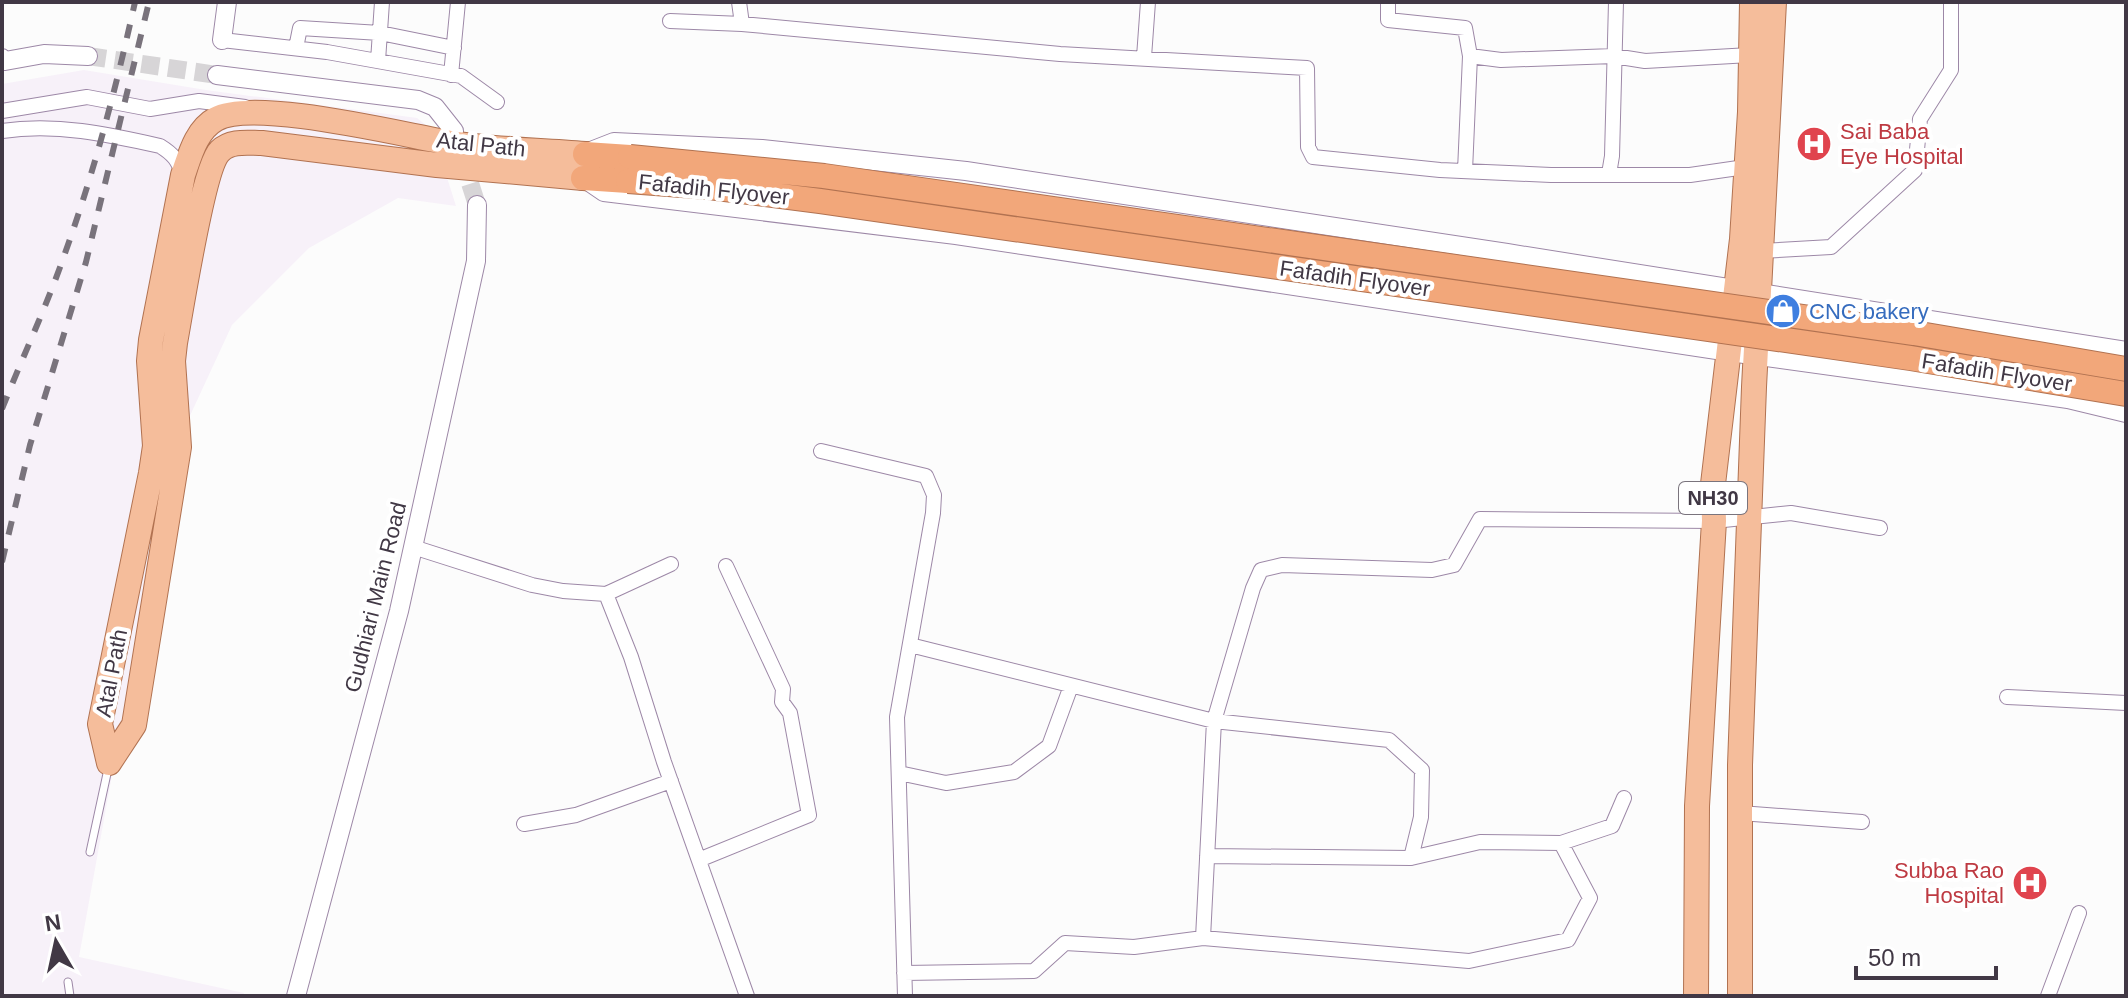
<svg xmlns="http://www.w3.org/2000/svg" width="2128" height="998" font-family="Arial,sans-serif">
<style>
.built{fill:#f7f1f9}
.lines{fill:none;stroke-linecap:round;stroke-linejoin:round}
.tertiary-tunnel{stroke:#d7d5d7;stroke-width:18;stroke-dasharray:18 9;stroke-linecap:butt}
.service-casing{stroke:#9d88a7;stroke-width:9}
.minor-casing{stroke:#9d88a7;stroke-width:16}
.tertiary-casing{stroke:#9d88a7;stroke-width:20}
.primary-casing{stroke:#b17251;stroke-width:26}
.trunk-casing{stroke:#b17251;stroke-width:26}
.service{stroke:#fff;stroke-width:7}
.minor{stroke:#fff;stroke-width:14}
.tertiary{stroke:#fff;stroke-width:18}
.primary{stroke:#f5bd9b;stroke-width:24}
.trunk{stroke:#f2a77a;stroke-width:24}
.rail{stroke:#79737c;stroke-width:6;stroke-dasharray:14 14;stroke-linecap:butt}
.trunk-bridge-casing{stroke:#b17251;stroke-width:26;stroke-linecap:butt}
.trunk-bridge{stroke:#f2a77a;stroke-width:24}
.labels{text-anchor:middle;stroke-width:8;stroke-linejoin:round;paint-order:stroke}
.shield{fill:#fff;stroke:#7a747d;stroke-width:2}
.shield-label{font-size:20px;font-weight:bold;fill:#413845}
.health-label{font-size:22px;fill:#be3a42;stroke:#fff;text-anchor:start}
.street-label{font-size:22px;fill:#413845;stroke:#fff}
.shop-label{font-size:22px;fill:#366cbe;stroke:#fff;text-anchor:start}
</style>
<rect width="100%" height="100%" fill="#fcfcfc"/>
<path class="built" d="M84,70L206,90L417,118L432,130L456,206L398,198L309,248L232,325L169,461L79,957L244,993L243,996H2V84Z"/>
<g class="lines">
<path class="tertiary-tunnel" d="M88,56L217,75
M462,158L477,205"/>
<defs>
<path id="service" d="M90,852L108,769
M68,982L70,996"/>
<path id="minor" d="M739,2L742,24
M1388,2V20L1465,28L1470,56L1465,171
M670,21L742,24L1060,54L1307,68L1308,147L1313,157L1440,170L1551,175H1690L1745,167
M222,40L327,52L461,76L497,102
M296,48L300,28L380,33L454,48
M1470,56L1501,60L1614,56L1645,61L1750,55
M1144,57L1148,2
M378,61L382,2
M451,75L458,2
M2,111L87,97L150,109L199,101L245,107
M2,131C56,123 107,134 160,146C173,154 178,160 183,175
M1609,174L1612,156L1616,2
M1761,251L1831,247L1915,170L1920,119L1951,70V2
M821,451L926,476L934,495L933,513L897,717L905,996
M413,547L532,585L563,591L606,594L671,564
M606,594L631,657L664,762L747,996
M910,645L1214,721L1389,740L1422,770L1421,817L1411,858L1207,856
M2007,697L2126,703
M899,773L946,783L1014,772L1049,746L1071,686
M1740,813L1862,822
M524,824L576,815L671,781
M1561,843L1612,826L1624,798
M701,859L809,815L790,713L782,702L783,689L726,566
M1203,938L1469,961L1568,940L1590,898L1561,843L1480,842L1411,858
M904,973L1034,971L1065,943L1134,947L1203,938L1214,721L1253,588L1261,570L1282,565L1432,570L1454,565L1480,519L1714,521L1791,513L1880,528
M2048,996L2079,913"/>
<path id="tertiary" d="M222,40L227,2
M2,58L5,61L44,54L88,56
M217,75L418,100L435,107L454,131
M591,151L614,142L762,149L966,171L1507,253L2126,351
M585,179L604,192L956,235L1730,352L2068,399L2126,413
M296,996L399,611L476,261L477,205"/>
<path id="primary" d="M583,178L437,165L262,143C248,143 231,140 220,151C203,167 181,311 175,343L173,361L179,447L134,725L109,763L100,724L151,473L155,446L149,361L151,340L183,175C190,155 196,130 216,119C254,98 403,135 451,143C495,150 540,150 585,154
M1696,996L1697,806L1714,521L1713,484L1742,239L1750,112L1752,2
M1740,996V765L1754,387L1774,2"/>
<path id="trunk" d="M585,154L630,157
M583,178L628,181"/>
</defs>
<use href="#service" class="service-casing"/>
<use href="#minor" class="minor-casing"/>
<use href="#tertiary" class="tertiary-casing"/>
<use href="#primary" class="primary-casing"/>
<use href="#trunk" class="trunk-casing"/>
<use href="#service" class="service"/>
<use href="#minor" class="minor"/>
<use href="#tertiary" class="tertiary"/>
<use href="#primary" class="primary"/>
<use href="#trunk" class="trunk"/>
<path class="rail" d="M2,409C22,358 46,308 64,256C94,173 116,88 135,2
M2,562L30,445L86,262L149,2"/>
<defs>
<path id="trunk-bridge" d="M630,157L824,176L1914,333L2126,369
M628,181L709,187L820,201L1910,358L2126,394"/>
</defs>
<use href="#trunk-bridge" class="trunk-bridge-casing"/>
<use href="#trunk-bridge" class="trunk-bridge"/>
</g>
<defs>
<symbol id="hospital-disc" viewBox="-11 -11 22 22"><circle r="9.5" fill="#e0444e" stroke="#fff"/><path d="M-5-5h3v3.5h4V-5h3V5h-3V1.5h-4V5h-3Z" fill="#fff"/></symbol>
<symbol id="shop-disc" viewBox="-11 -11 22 22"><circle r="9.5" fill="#3f7fe0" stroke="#fff"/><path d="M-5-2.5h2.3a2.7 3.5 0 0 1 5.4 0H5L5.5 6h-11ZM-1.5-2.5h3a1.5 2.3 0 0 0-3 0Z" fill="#fff"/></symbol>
</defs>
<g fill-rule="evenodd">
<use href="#hospital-disc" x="1794" y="124" width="40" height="40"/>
<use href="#shop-disc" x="1763" y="291" width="40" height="40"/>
<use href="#hospital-disc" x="2010" y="863" width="40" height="40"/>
</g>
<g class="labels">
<rect class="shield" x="1679" y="482" width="68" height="32" rx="6"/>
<g class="shield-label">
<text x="1713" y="505">NH30</text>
</g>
<g class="health-label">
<text x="1840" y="139">Sai Baba<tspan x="1840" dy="25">Eye Hospital</tspan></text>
<text x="2004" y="878" text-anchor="end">Subba Rao<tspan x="2004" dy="25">Hospital</tspan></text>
</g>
<g class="street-label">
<text transform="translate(481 144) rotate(6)" y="8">Atal Path</text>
<text transform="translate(714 189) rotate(6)" y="8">Fafadih Flyover</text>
<text transform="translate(1355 278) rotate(8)" y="8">Fafadih Flyover</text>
<text transform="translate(1997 372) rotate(9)" y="8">Fafadih Flyover</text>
<text transform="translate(375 597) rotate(-76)" y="8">Gudhiari Main Road</text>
<text transform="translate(111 673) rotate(-79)" y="8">Atal Path</text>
</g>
<g class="shop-label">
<text x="1809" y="319">CNC bakery</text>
</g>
</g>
<rect width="2128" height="998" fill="none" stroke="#413845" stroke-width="8"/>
<g transform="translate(56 942) rotate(351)" stroke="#ffffff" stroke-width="6" paint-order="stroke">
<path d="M0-6L14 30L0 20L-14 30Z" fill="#413845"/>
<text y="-12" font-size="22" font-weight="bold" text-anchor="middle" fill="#413845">N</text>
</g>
<path d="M1856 966v12h140v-12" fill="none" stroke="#413845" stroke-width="4"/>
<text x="1868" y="966" font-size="24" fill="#413845" stroke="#ffffff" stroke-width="6" paint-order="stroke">50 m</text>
</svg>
